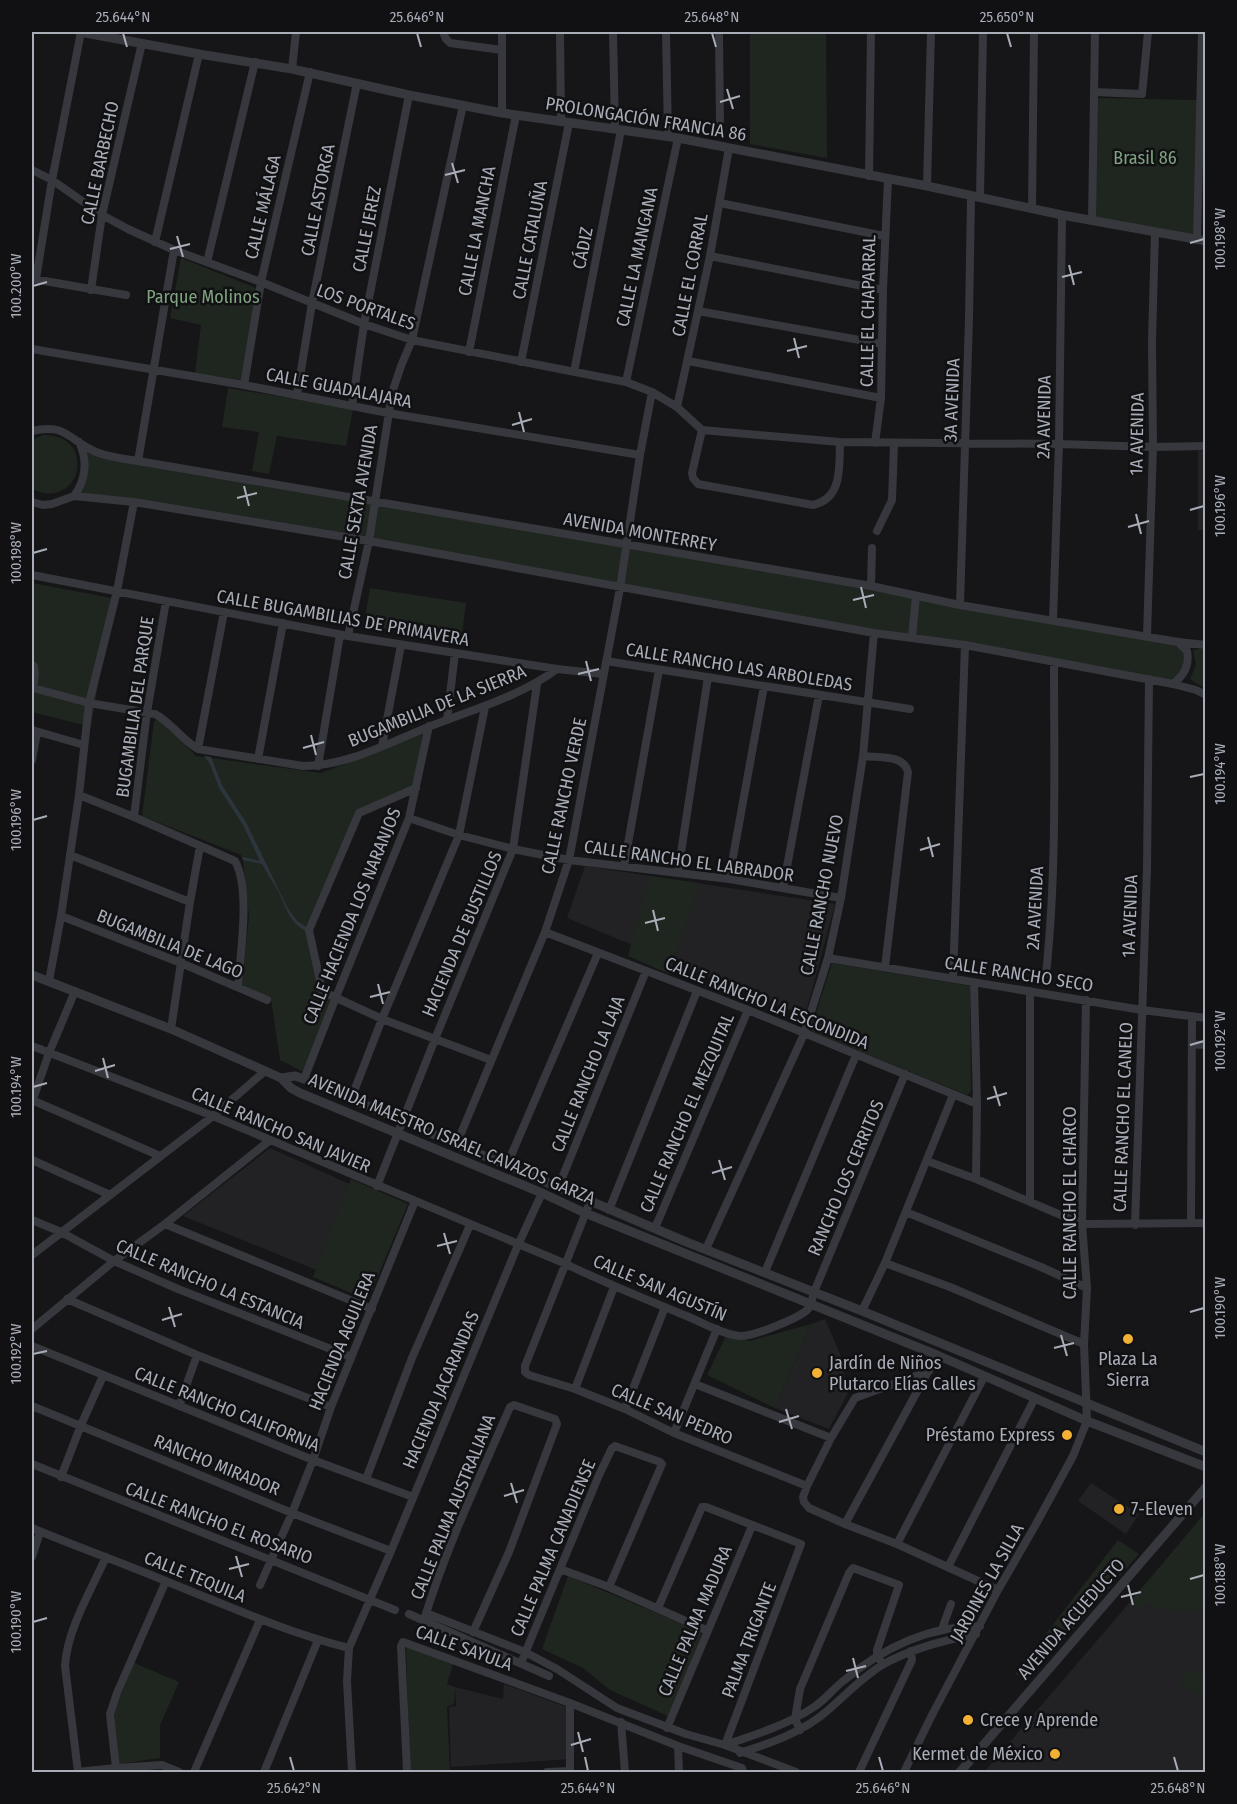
<svg xmlns="http://www.w3.org/2000/svg" width="1237" height="1804" font-family="'Fira Sans Condensed',sans-serif">
<style>
.built{fill:#222225}
.green{fill:#1e261f}
.water{fill:#2c353c}
.lines{fill:none;stroke-linecap:round;stroke-linejoin:round}
.minor{stroke:#37383d;stroke-width:8}
.tertiary{stroke:#37383d;stroke-width:9}
.ticks{fill:none;stroke:#a8adb8;stroke-width:2}
.poi-dot{fill:#f2b134;stroke:#111113;stroke-width:2}
.labels{text-anchor:middle;stroke-width:5;stroke-linejoin:round;paint-order:stroke}
.street-label{font-size:18px;fill:#a8adb8;stroke:#111113}
.park-label{font-size:18px;fill:#7fa381;stroke:#111113}
.poi-label{font-size:18px;fill:#a8adb8;stroke:#111113;text-anchor:start}
.neatline{fill:none;stroke:#a8adb8;stroke-width:2}
.ticks-label{font-size:15px;text-anchor:middle;fill:#a8adb8}
</style>
<rect width="100%" height="100%" fill="#161618"/>
<path class="built" d="M1198,451H1205V530H1198Z
M585,866L835,904L805,1016L567,918Z
M270,1148L354,1186L319,1271L183,1216Z
M825,1319L840,1354L848,1393L829,1429L775,1408L811,1324Z
M1091,1483L1139,1514L1126,1534L1078,1501Z
M1205,1513V1772H984L1131,1601Z
M504,1684L567,1707L570,1759L451,1767L449,1707L456,1706L455,1687L503,1699Z"/>
<path class="green" d="M750,32H826L827,158L750,144Z
M1097,98L1197,100L1194,235L1093,217Z
M181,258L256,288L241,380L195,373L201,325L170,318Z
M228,388L353,409L346,446L277,436L269,474L252,471L259,432L222,427Z
M43,435C99,434 81,513 32,489V440Z
M83,449L1178,642L1185,648L1188,664L1173,684L369,541L74,496L80,487Z
M32,583L112,598L91,727L32,712Z
M370,588L466,603L461,642L364,625Z
M1205,648V686L1202,687L1190,679L1196,665L1193,650Z
M157,719L164,721L196,756L321,773L423,734L414,785L356,811L306,927L322,989L336,997L304,1072L280,1060L271,999L242,987L249,916L243,860L241,855L142,816L154,722Z
M650,876L699,883L669,974L628,956Z
M832,963L970,986L971,1091L967,1095L810,1031Z
M351,1179L408,1204L368,1300L313,1277Z
M811,1324L775,1408L707,1375L727,1334L749,1341Z
M1205,1513V1610L1154,1609L1148,1602L1138,1609L1131,1601Z
M1118,1540L1139,1554L1028,1680L1015,1674Z
M568,1576L702,1632L670,1717L610,1690L583,1668L542,1649Z
M406,1646L453,1664L447,1684L455,1687L454,1704L447,1707L450,1772H410Z
M134,1663L179,1682L160,1725V1758L119,1764L114,1712Z
M1183,1672H1205V1698L1194,1690L1180,1687Z"/>
<path class="water" d="M204,756L211,757L222,785L247,824L287,907L297,921L306,927V931C289,923 285,904 277,889C272,881 267,873 262,864L243,860L242,857L260,861L243,825L219,788L210,764Z"/>
<g class="lines">
<path class="minor" d="M443,32L446,39L450,43L502,50
M560,32L561,122
M613,32L615,129
M666,32L668,136
M719,32L720,126
M292,69L296,32
M1094,92L1142,94L1148,32
M502,113V32
M32,170L52,180L102,215L128,229L174,250L261,282L364,324L412,340L626,382L652,392L677,407L702,430
M869,176L871,32
M927,186L931,32
M980,198L983,32
M720,203L884,236
M1032,209L1034,32
M1092,221L1095,32
M1197,239L1202,32
M155,242L199,54
M710,256L883,290
M207,262L255,62
M33,279L126,295
M36,279L52,180L81,32
M91,290L102,215L142,43
M698,311L882,344
M32,349L244,385L388,413L640,455
M469,352L516,115
M688,361L881,398
M521,362L569,123
M574,372L621,130
M626,382L678,138
M244,385L261,282L310,72
M297,395L312,303L357,83
M352,406L364,324L409,95
M677,407L710,256L729,148
M702,430L840,442L1059,444L1153,447L1206,446
M702,430L692,473L693,478L698,484L813,505C843,498 839,467 840,442
M32,431C67,423 68,440 96,452C109,457 124,459 138,461L871,586L960,605L1178,642L1206,645
M875,443L881,398L883,290L888,179
M138,461L174,250
M74,496C86,480 88,460 79,442
M32,502L43,505L52,504L74,496L134,502L369,541L874,633L965,645L1173,684L1196,690L1206,695
M877,531L892,500L894,444
M32,575L348,636L557,669L603,674
M871,586L872,548
M960,605L969,319L971,196
M1053,620L1059,444L1062,215
M348,636L369,541L392,393L401,366L412,340L463,105
M1147,636L1153,447L1152,341L1155,232
M912,638L916,596
M606,661L910,709
M32,665L34,666L35,673L33,688L89,703L155,714C172,723 182,740 198,749L303,766C348,766 390,742 431,726C474,709 519,697 557,669
M1173,684C1184,675 1190,666 1187,651L1178,642
M447,720L455,653
M32,730L84,745
M382,746L401,645
M198,749L224,612
M863,756C878,758 904,754 908,772L885,967
M258,759L283,623
M32,760L37,732
M318,766L340,635
M416,788L359,813L309,930L322,990L328,994L382,1019L491,1060
M79,795L134,817L235,861C251,889 240,955 238,987
M134,817L147,712L166,601
M409,818L459,835L513,849L569,860L729,879L841,898
M70,855L190,902
M624,866L659,670
M678,872L708,677
M729,879L764,686
M783,888L819,695
M61,916L181,963L267,1000
M545,932L748,1010L977,1104
M828,958L1142,1010L1206,1018
M1046,974C1057,871 1054,766 1054,662
M953,979L965,645
M49,981L61,916L79,795L89,703L117,591L134,502
M974,983L977,1104L976,1179
M1030,991V1201
M171,1029L190,902L200,846
M1192,1044L1206,1045
M32,1046L213,1116L566,1264C605,1283 645,1299 684,1315C702,1322 721,1334 740,1336C752,1337 800,1318 808,1309C812,1305 812,1298 814,1292L905,1074
M304,1079L336,997L409,818L429,726
M351,1099L382,1019L459,835L485,707
M32,1100L160,1156
M32,1102L49,1053L75,991
M457,1143L545,932L569,860L620,588L640,455L652,392
M32,1160L110,1195
M927,1161L976,1179L1082,1224L1206,1223
M507,1165L598,953
M377,1186L435,1039L513,849L537,684
M558,1188L646,971
M590,1202L525,1366V1372L529,1375L575,1389L625,1409L674,1433L807,1486
M609,1210L697,991
M906,1212L1041,1267L1087,1288
M32,1220L61,1232L114,1261L178,1289L351,1357
M1191,1223L1192,1017
M165,1224L372,1309
M1135,1225L1147,868L1149,679
M655,1228L748,1010
M706,1249L804,1034L828,958L841,898L863,756L874,633
M32,1255L213,1116L265,1071
M885,1263L950,1287L1084,1344
M765,1272L856,1055
M67,1299L197,1355L331,1407
M862,1311L885,1263L953,1095
M32,1329L114,1261L165,1224L269,1141
M32,1346L313,1460L413,1497
M929,1371L855,1398L831,1438L807,1486L803,1497L804,1502L809,1508L845,1524L897,1544L998,1590
M695,1384L831,1438
M575,1389L614,1287
M32,1406L292,1513L391,1551
M179,1406L197,1355
M625,1409L665,1307
M674,1433L717,1329
M32,1464L395,1610
M61,1477L81,1425L103,1376
M366,1479L412,1358L470,1225
M845,1524L937,1355
M32,1528C77,1547 123,1563 168,1582C228,1606 286,1632 349,1648
M897,1544L984,1377
M32,1557L40,1532
M948,1567L1035,1398
M560,1569L609,1587L706,1630
M260,1585L292,1513L313,1460L331,1407L415,1201
M658,1608L702,1507H706L801,1544L725,1745
M426,1613L525,1652L557,1669L617,1708L686,1734L725,1745L796,1772
M409,1614L549,1676
M424,1620C446,1547 480,1477 510,1407L514,1405L555,1419L557,1424L509,1552L473,1632
M942,1629L951,1604
M521,1663L599,1475L612,1448L615,1446L660,1462L662,1464L609,1587
M570,1703V1772
M621,1722L625,1772
M667,1728L752,1526
M800,1730L795,1719L800,1689L849,1573L853,1568L899,1585L877,1650V1656L883,1664
M725,1745C755,1735 787,1725 814,1707C825,1700 832,1690 842,1682C881,1649 928,1626 980,1626
M678,1746L679,1772
M740,1753C771,1743 803,1732 827,1711C845,1696 864,1675 884,1664C912,1648 945,1640 976,1634
M116,1768L110,1714L117,1693L166,1581
M77,1772L116,1768L162,1765L179,1772
M78,1772L65,1666C67,1630 91,1590 106,1557
M194,1772L260,1620
M264,1772L318,1640
M352,1772L347,1681L349,1648L391,1551L518,1245L542,1193
M407,1772L401,1646L403,1642L570,1703L678,1746L742,1768L743,1772
M547,1772L570,1771
M859,1772L912,1660L911,1651
M904,1772L932,1715L998,1590L1035,1526L1073,1456L1087,1421L1084,1344L1087,1288L1082,1224L1086,1000"/>
<path class="tertiary" d="M80,32L199,54L292,69L409,95L502,113L678,138L927,186L1062,215L1206,241
M32,975L171,1029L281,1078L291,1088L300,1093L542,1193L585,1213L937,1355L1087,1421L1206,1467
M281,1078L295,1076L304,1079L684,1241L862,1311L1206,1452
M960,1772L1206,1487"/>
</g>
<path class="ticks" d="M123,33L127,47M417,33L421,47M712,33L716,47M1007,33L1011,47M727,89L733,109M720,102L740,96M452,163L458,183M445,175L465,170M177,236L183,257M1190,243L1204,239M170,249L190,244M1069,265L1074,285M1062,277L1082,272M33,286L47,282M794,338L799,358M787,351L807,346M519,412L524,432M512,425L532,419M244,486L249,506M237,498L257,493M1190,510L1204,506M1136,514L1141,534M1128,527L1149,521M33,553L47,549M861,587L866,608M853,600L874,595M586,661L591,681M578,674L599,669M311,735L316,755M303,748L324,742M1190,777L1204,774M33,820L47,816M928,837L933,857M920,850L940,844M653,910L658,931M645,923L665,918M378,984L383,1004M370,997L390,992M1190,1045L1204,1041M103,1058L108,1078M95,1071L115,1065M994,1086L1000,1106M33,1087L47,1083M987,1099L1007,1093M719,1160L725,1180M712,1173L732,1167M444,1233L450,1254M437,1246L457,1241M169,1307L175,1327M1190,1312L1204,1308M162,1320L182,1314M1061,1335L1067,1356M1054,1348L1074,1343M33,1354L47,1351M786,1409L792,1429M779,1422L799,1416M511,1483L517,1503M504,1496L524,1490M236,1556L242,1577M229,1569L249,1564M1190,1579L1204,1575M1128,1585L1133,1605M1121,1597L1141,1592M33,1622L47,1618M853,1658L858,1678M846,1671L866,1666M578,1732L583,1752M571,1745L591,1739M290,1757L294,1771M585,1757L588,1771M879,1757L883,1771M1174,1757L1178,1771"/>
<g class="poi-dot">
<circle cx="1128" cy="1339" r="6"/>
<circle cx="817" cy="1373" r="6"/>
<circle cx="1067" cy="1435" r="6"/>
<circle cx="1119" cy="1509" r="6"/>
<circle cx="968" cy="1720" r="6"/>
<circle cx="1055" cy="1754" r="6"/>
</g>
<g class="labels">
<g class="street-label">
<text transform="translate(646 119) rotate(9)" y="6">PROLONGACIÓN FRANCIA 86</text>
<text transform="translate(100 163) rotate(-78)" y="6">CALLE BARBECHO</text>
<text transform="translate(318 200) rotate(-79)" y="6">CALLE ASTORGA</text>
<text transform="translate(263 207) rotate(-77)" y="6">CALLE MÁLAGA</text>
<text transform="translate(367 229) rotate(-79)" y="6">CALLE JEREZ</text>
<text transform="translate(477 231) rotate(-79)" y="6">CALLE LA MANCHA</text>
<text transform="translate(530 240) rotate(-79)" y="6">CALLE CATALUÑA</text>
<text transform="translate(583 248) rotate(-79)" y="6">CÁDIZ</text>
<text transform="translate(637 257) rotate(-78)" y="6">CALLE LA MANGANA</text>
<text transform="translate(690 275) rotate(-79)" y="6">CALLE EL CORRAL</text>
<text transform="translate(366 307) rotate(20)" y="6">LOS PORTALES</text>
<text transform="translate(868 311) rotate(-89)" y="6">CALLE EL CHAPARRAL</text>
<text transform="translate(339 388) rotate(11)" y="6">CALLE GUADALAJARA</text>
<text transform="translate(952 400) rotate(-88)" y="6">3A AVENIDA</text>
<text transform="translate(1044 417) rotate(-89)" y="6">2A AVENIDA</text>
<text transform="translate(1137 434) rotate(-89)" y="6">1A AVENIDA</text>
<text transform="translate(358 502) rotate(-80)" y="6">CALLE SEXTA AVENIDA</text>
<text transform="translate(640 532) rotate(10)" y="6">AVENIDA MONTERREY</text>
<text transform="translate(343 618) rotate(10)" y="6">CALLE BUGAMBILIAS DE PRIMAVERA</text>
<text transform="translate(739 667) rotate(9)" y="6">CALLE RANCHO LAS ARBOLEDAS</text>
<text transform="translate(437 706) rotate(-22)" y="6">BUGAMBILIA DE LA SIERRA</text>
<text transform="translate(135 707) rotate(-82)" y="6">BUGAMBILIA DEL PARQUE</text>
<text transform="translate(564 796) rotate(-78)" y="6">CALLE RANCHO VERDE</text>
<text transform="translate(689 861) rotate(8)" y="6">CALLE RANCHO EL LABRADOR</text>
<text transform="translate(822 895) rotate(-79)" y="6">CALLE RANCHO NUEVO</text>
<text transform="translate(1035 908) rotate(-87)" y="6">2A AVENIDA</text>
<text transform="translate(352 916) rotate(-68)" y="6">CALLE HACIENDA LOS NARANJOS</text>
<text transform="translate(1130 916) rotate(-88)" y="6">1A AVENIDA</text>
<text transform="translate(462 934) rotate(-67)" y="6">HACIENDA DE BUSTILLOS</text>
<text transform="translate(170 944) rotate(22)" y="6">BUGAMBILIA DE LAGO</text>
<text transform="translate(1019 974) rotate(9)" y="6">CALLE RANCHO SECO</text>
<text transform="translate(767 1003) rotate(22)" y="6">CALLE RANCHO LA ESCONDIDA</text>
<text transform="translate(588 1074) rotate(-68)" y="6">CALLE RANCHO LA LAJA</text>
<text transform="translate(687 1113) rotate(-67)" y="6">CALLE RANCHO EL MEZQUITAL</text>
<text transform="translate(1123 1117) rotate(-88)" y="6">CALLE RANCHO EL CANELO</text>
<text transform="translate(281 1130) rotate(23)" y="6">CALLE RANCHO SAN JAVIER</text>
<text transform="translate(452 1139) rotate(23)" y="6">AVENIDA MAESTRO ISRAEL CAVAZOS GARZA</text>
<text transform="translate(846 1178) rotate(-67)" y="6">RANCHO LOS CERRITOS</text>
<text transform="translate(1070 1203) rotate(-90)" y="6">CALLE RANCHO EL CHARCO</text>
<text transform="translate(210 1284) rotate(23)" y="6">CALLE RANCHO LA ESTANCIA</text>
<text transform="translate(660 1288) rotate(23)" y="6">CALLE SAN AGUSTÍN</text>
<text transform="translate(342 1341) rotate(-68)" y="6">HACIENDA AGUILERA</text>
<text transform="translate(441 1390) rotate(-67)" y="6">HACIENDA JACARANDAS</text>
<text transform="translate(227 1409) rotate(22)" y="6">CALLE RANCHO CALIFORNIA</text>
<text transform="translate(672 1414) rotate(23)" y="6">CALLE SAN PEDRO</text>
<text transform="translate(217 1465) rotate(22)" y="6">RANCHO MIRADOR</text>
<text transform="translate(453 1507) rotate(-68)" y="6">CALLE PALMA AUSTRALIANA</text>
<text transform="translate(219 1523) rotate(21)" y="6">CALLE RANCHO EL ROSARIO</text>
<text transform="translate(553 1548) rotate(-67)" y="6">CALLE PALMA CANADIENSE</text>
<text transform="translate(195 1577) rotate(22)" y="6">CALLE TEQUILA</text>
<text transform="translate(987 1583) rotate(-61)" y="6">JARDINES LA SILLA</text>
<text transform="translate(1071 1619) rotate(-49)" y="6">AVENIDA ACUEDUCTO</text>
<text transform="translate(695 1621) rotate(-67)" y="6">CALLE PALMA MADURA</text>
<text transform="translate(749 1640) rotate(-69)" y="6">PALMA TRIGANTE</text>
<text transform="translate(464 1648) rotate(20)" y="6">CALLE SAYULA</text>
</g>
<g class="park-label">
<text x="1145" y="164">Brasil 86</text>
<text x="203" y="303">Parque Molinos</text>
</g>
<g class="poi-label">
<text x="1128" y="1365" text-anchor="middle">Plaza La<tspan x="1128" dy="21">Sierra</tspan></text>
<text x="829" y="1369">Jardín de Niños<tspan x="829" dy="21">Plutarco Elías Calles</tspan></text>
<text x="1055" y="1441" text-anchor="end">Préstamo Express</text>
<text x="1131" y="1515">7-Eleven</text>
<text x="980" y="1726">Crece y Aprende</text>
<text x="1043" y="1760" text-anchor="end">Kermet de México</text>
</g>
</g>
<rect width="1237" height="1804" fill="none" stroke="#111113" stroke-width="66"/>
<rect x="33" y="33" width="1171" height="1738" class="neatline"/>
<g class="ticks-label">
<text x="123" y="22">25.644°N</text>
<text x="417" y="22">25.646°N</text>
<text x="712" y="22">25.648°N</text>
<text x="1007" y="22">25.650°N</text>
<text transform="translate(1220 239) rotate(-90)" y="5">100.198°W</text>
<text transform="translate(16 286) rotate(-90)" y="5">100.200°W</text>
<text transform="translate(1220 506) rotate(-90)" y="5">100.196°W</text>
<text transform="translate(16 553) rotate(-90)" y="5">100.198°W</text>
<text transform="translate(1220 774) rotate(-90)" y="5">100.194°W</text>
<text transform="translate(16 820) rotate(-90)" y="5">100.196°W</text>
<text transform="translate(1220 1041) rotate(-90)" y="5">100.192°W</text>
<text transform="translate(16 1087) rotate(-90)" y="5">100.194°W</text>
<text transform="translate(1220 1308) rotate(-90)" y="5">100.190°W</text>
<text transform="translate(16 1354) rotate(-90)" y="5">100.192°W</text>
<text transform="translate(1220 1575) rotate(-90)" y="5">100.188°W</text>
<text transform="translate(16 1622) rotate(-90)" y="5">100.190°W</text>
<text x="294" y="1793">25.642°N</text>
<text x="588" y="1793">25.644°N</text>
<text x="883" y="1793">25.646°N</text>
<text x="1178" y="1793">25.648°N</text>
</g>
</svg>
